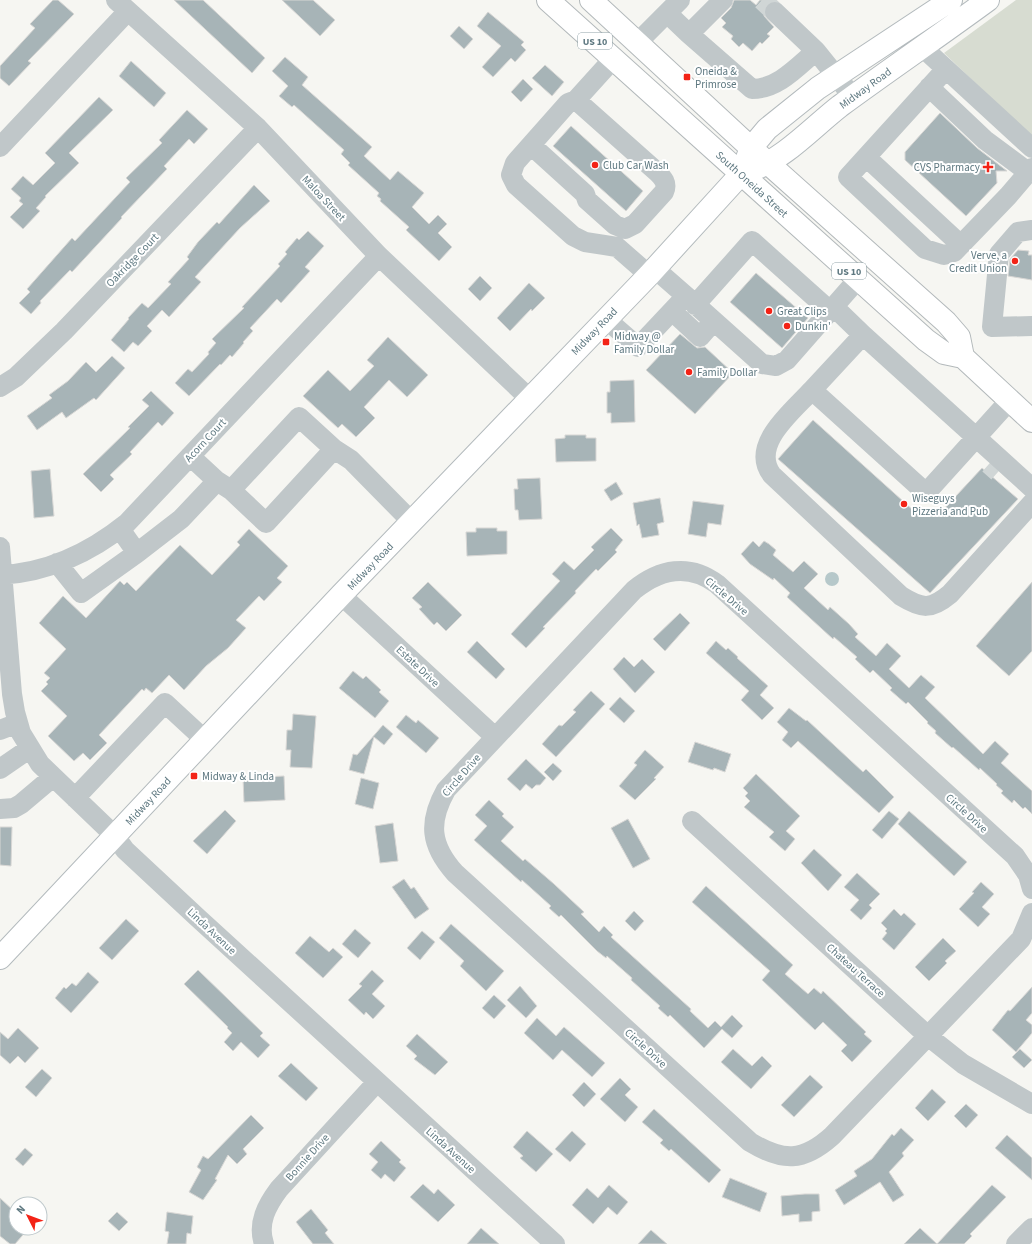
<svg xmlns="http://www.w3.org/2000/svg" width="1032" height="1244" font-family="'Source Sans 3',sans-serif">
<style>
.green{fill:#d7dcd1}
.water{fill:#b6c8ca}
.building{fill:#a7b4b7;stroke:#d8d7d5}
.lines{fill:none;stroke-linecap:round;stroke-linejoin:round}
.minor-tunnel{stroke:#d0d6d6;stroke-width:20;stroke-dasharray:20 10;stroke-linecap:butt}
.major-casing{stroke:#b3babd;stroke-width:24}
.highway-casing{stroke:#b3b9bb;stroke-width:24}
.minor{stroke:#c0c7c9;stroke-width:20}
.major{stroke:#fff;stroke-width:22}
.highway{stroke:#fff;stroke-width:22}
.poi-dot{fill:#f32316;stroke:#fff;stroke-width:1.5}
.labels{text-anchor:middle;stroke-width:4;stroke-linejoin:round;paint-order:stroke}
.shield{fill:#fff;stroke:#8ea0a6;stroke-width:1}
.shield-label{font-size:10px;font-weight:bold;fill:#5e7880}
.poi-label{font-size:11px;fill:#5e7880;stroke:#fff;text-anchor:start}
.street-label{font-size:11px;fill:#5e7880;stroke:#fff}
</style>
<rect width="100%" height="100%" fill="#f6f6f2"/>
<path class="green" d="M1016,0H1032V137L944,53Z"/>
<path class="water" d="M825 579a7 7 0 1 1 14 0a7 7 0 1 1-14 0Z"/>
<path class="building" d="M53,0H58L74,14L28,61L31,63L9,86L0,78V66L35,28L30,24Z
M174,0H203L265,58L252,73Z
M282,0H313L335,20L320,36Z
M734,0H750L756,5L760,0L773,1L767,4L764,10V16L774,27L767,34L770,36L762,44L760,42L752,51L743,43L739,47L731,39L733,36L722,27L726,23L721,18L731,8Z
M488,12L524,42L521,45L526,50L515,62L511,58L493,77L482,67L501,46L477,26Z
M459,26L473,39L464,49L450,36Z
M285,57L308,77L302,85L372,147L364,156L390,180L398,171L424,193L412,207L429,224L438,215L447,224L438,233L452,247L439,261L406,230L409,227L380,201L381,199L377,196L379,193L348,165L350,163L341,154L344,150L294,105L292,107L279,96L288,86L272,71Z
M131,61L166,93L154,107L119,76Z
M545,65L564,82L552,96L532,78Z
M523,79L533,89L521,102L511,92Z
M99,97L113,110L69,153L79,163L45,196L46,197L36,208L40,211L23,229L10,217L23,204L19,201L21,198L11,189L23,176L33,185L55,163L45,153Z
M187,110L208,129L194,144L189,139L164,166L167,169L121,217L122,218L72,272L70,270L40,301L41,303L31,314L19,303L30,292L27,289L72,238L75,241L130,182L126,178L162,143L159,140Z
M940,113L977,148L1007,171H996L997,183L966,216L905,160V152Z
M571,126L643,191L626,211L553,146Z
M254,185L270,201L240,228L195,277L201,282L169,317L162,310L147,326L152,331L138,346L133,342L124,352L111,340L129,319L128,318L142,303L148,308L171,284L168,282L189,259L187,257L198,242L217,222L219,224Z
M308,231L324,246L305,267L310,271L281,303L277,299L250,328L253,331L243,342L244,343L232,357L230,355L221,365L220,364L189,396L175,383L188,369L192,372L209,354L208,352L216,343L212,339L244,308L242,307L280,266L278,264L287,254L285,252L297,238L299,240Z
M1018,250L1029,251L1028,255H1032V280L1008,276L1010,259Z
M756,273L808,318L782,348L730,302Z
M480,276L492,288L480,301L468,289Z
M529,283L545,298L532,311L531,309L510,331L497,318Z
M680,334L697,348L705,347L733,373L695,414L646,370Z
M388,337L428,375L407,397L389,380L364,407L375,418L356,437L342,424L338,428L303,396L328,370L350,391L374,366L367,360Z
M112,356L125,368L96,400L94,398L66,418L62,412L37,430L27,416L52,398L49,395L68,381L86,362L96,372Z
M634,380L635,422L611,423V413H607V392H610V381Z
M151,391L174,413L162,426L158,422L130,452L132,454L110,475L114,479L101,492L83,474L130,428L128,427L149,406L142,400Z
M813,420L914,511L943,510L982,468L1018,499L930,593L778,459Z
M565,435H586V438H596V461L556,462L555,439L565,438Z
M50,469L54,516L34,518L31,471Z
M540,478L542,519L519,520L518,510H515L514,489H518L517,479Z
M616,482L623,494L611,501L604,490Z
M660,498L664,522L657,524L659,535L642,538L639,524L637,526L633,503Z
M693,501L724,505L721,525L708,523L706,537L688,534Z
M476,528H497V531H507V554L467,556L466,532H476Z
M611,528L623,540L615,550L617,552L598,571L596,569L575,591L576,593L543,627L545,628L526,648L511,634L560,581L552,574L564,561L574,570L594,550L591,547Z
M249,529L288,566L277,578L282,582L264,601L259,596L236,620L246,628L228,648L206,666L184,690L169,675L152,693L146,688L144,691L142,689L99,735L107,743L90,760L83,753L74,761L48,736L67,716L41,691L48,684L46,682L50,678L44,673L66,649L39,623L63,596L86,618L120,581L124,585L127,582L136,591L180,545L212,575L240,545L237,542Z
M753,541L759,547L764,541L769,544L776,550L773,555L793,572L804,561L818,574L804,588L828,610L830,607L849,624L858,634L855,637L876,656L887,643L901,656L889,669L909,688L921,675L935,687L925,698L983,754L995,741L1009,754L1001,763L1032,791V814L1025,807L1023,809L1014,800L1012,803L1001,793L1003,791L996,785L997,784L980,768L979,770L953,747L952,748L935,733L936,731L927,723L928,722L908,702L906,704L890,690L892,688L873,670L870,673L855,659L857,657L834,637L833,639L787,597L790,593L774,578L773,580L750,564L741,554Z
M428,582L462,615L446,631L437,622L434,625L419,609L422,607L412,598Z
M1032,582V651L1009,676L976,646Z
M680,613L690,623L665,651L653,639Z
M477,641L505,669L496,679L467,652Z
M716,641L726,650L728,648L738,657L737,658L768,686L760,695L774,708L762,720L741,700L749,691L706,653Z
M624,657L634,667L642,659L655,672L635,693L613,669Z
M353,671L363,679L366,676L381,690L379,692L389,701L375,718L339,688Z
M591,691L605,704L556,757L542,744L559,725L562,726L576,712L573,710Z
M620,697L635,711L624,723L609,709Z
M789,708L806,721L807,720L863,772L866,769L894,797L879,813L798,741L791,748L782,740L788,732L777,722Z
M293,714L316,716L312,768L290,767L291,750H286L287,730H292Z
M406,715L416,723L418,720L439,738L426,753L396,727Z
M383,725L393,734L384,745L374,737L364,774L349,770L353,754L357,755Z
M695,742L731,754L725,772L714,768L713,770L688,762Z
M645,750L664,767L654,778L656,779L635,800L619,786L637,765L634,763Z
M526,759L546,778L540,785H536L532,789L526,784L520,791L507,779Z
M553,763L562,771L553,781L544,772Z
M756,774L800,816L786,831L795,839L785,851L769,837L774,832L744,807L750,801L745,796L748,793L743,788Z
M284,776L285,800L244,802L243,778Z
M361,778L379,783L373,809L355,804Z
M489,800L504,814L502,816L514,827L501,841L523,861L525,859L554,884L584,912L581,914L599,932L604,926L613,935L611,937L691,1009L690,1011L708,1028L715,1021L721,1027L732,1015L743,1026L732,1038L722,1029L704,1048L670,1015L668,1017L658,1008L660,1006L631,980L632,978L607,956L606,958L597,951L561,915L559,917L549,908L551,906L541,897L522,880L521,882L474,840L487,826L475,815Z
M225,810L236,821L207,854L193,841Z
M889,811L899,819L882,839L872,830Z
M909,811L967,862L954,876L898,824Z
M628,819L650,859L633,868L611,828Z
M393,823L398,861L380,863L375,826Z
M0,827H12L11,866L0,865Z
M814,849L842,875L828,891L801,863Z
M857,873L880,894L869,905L872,908L861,920L850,910L859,900L844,887Z
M404,879L411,889L414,887L429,909L415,919L392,887Z
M981,882L994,894L982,907L990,914L978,927L959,909L974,893L972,892Z
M706,886L793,965L785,974L808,994L814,988L821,994L823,991L866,1032L864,1034L872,1041L852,1062L841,1051L847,1045L823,1022L815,1030L762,980L770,971L692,902Z
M894,909L901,916L904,913L916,924L894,950L882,939L887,933L885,931L887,929L881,923Z
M634,911L644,921L635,931L625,921Z
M126,919L139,931L112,960L99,948Z
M451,924L504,971L486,991L460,966L464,961L439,938Z
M355,929L371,943L358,958L342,944Z
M422,931L435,942L420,960L407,948Z
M310,936L329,952L333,948L343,957L323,978L295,953Z
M943,938L956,951L945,961L947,963L929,981L915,967Z
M198,970L263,1033L260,1036L270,1045L258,1058L241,1042L233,1051L224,1042L232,1033L227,1028L228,1027L184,984Z
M372,970L384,981L372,994L385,1006L373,1019L366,1012L364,1015L348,1000L362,986L359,984Z
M88,972L99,982L71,1013L55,998L64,987L66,989L72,983L76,986Z
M520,986L537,1006L526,1018L507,1000Z
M1032,987V1013L1026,1020L1032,1025V1033L1016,1052L992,1030L1008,1010L1010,1011Z
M494,995L506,1006L494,1019L482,1008Z
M537,1018L556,1036L564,1027L605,1063L592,1077L562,1050L553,1060L524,1033Z
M18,1028L39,1048L25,1063L18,1056L10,1064L0,1055V1032L8,1039Z
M417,1034L448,1062L435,1075L414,1059L417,1056L406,1046Z
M733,1049L752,1066L762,1056L772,1066L751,1089L721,1062Z
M1020,1049L1032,1060L1024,1068L1012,1057Z
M291,1063L318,1088L306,1101L278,1076Z
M42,1069L52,1078L36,1097L25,1087Z
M810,1075L823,1087L794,1117L781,1105Z
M620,1078L631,1089L625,1095L638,1107L625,1122L600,1099Z
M584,1082L596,1094L584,1107L572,1095Z
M932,1089L946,1102L928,1121L915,1108Z
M966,1104L978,1115L966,1128L954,1116Z
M654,1109L721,1170L709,1183L671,1149L669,1151L660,1143L663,1140L642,1122Z
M251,1115L264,1128L243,1149L247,1154L237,1164L228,1155L215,1179L217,1180L203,1200L189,1192L201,1170L197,1167L203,1156L208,1159Z
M901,1128L914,1140L902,1153L904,1156L889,1172L904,1195L893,1202L880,1182L844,1205L835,1190L857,1176L854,1171L872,1159L892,1134L894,1136Z
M527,1131L553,1154L536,1172L520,1158L523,1156L513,1147Z
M572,1131L586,1144L570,1162L555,1149Z
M1007,1135L1032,1158V1180L995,1148Z
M381,1141L401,1160L399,1162L406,1168L394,1182L385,1174L381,1179L371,1170L378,1162L369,1154Z
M25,1148L33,1155L23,1166L15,1159Z
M730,1178L767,1193L760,1212L722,1197Z
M423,1184L434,1194L438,1189L455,1205L438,1222L410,1197Z
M609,1185L628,1202L617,1215L608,1207L593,1224L572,1205L587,1188L598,1198Z
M992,1185L1006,1197L970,1234L972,1236L964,1244H904L920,1228L937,1244Z
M805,1194H819L820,1211L812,1212V1221L799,1222V1214L782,1216L781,1196Z
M0,1198L16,1213V1228H29L15,1244H10L0,1236Z
M311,1209L328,1230L325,1233L334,1244H313L296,1222Z
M117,1212L128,1222L119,1231L108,1221Z
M167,1212L193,1216L191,1234L187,1233L186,1244H167L169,1232L165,1231Z
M481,1228L499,1244H467Z
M651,1230L667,1244H638Z"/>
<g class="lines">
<path class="minor-tunnel" d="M762,0L775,12
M989,464L998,472"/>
<defs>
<path id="major" d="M752,170C784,159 813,127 840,106C889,70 939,36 988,0
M0,958L341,595L649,275L741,174L751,148L767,129L818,88L951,0"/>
<path id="highway" d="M548,0L926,340L944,353L963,357L1032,421
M591,0L751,148L946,322L959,337L963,357"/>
</defs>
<use href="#major" class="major-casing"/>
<use href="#highway" class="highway-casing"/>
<path class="minor" d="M116,0L258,128L379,256L530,399
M775,12L816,51
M667,13L689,34L723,0
M689,34L752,89C778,89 797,67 816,51L853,97
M637,43L680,0
M922,47L1032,148
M614,58L576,100L568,103L515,163L511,175L516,185L573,236L585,242L617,247L649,275
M946,69L848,177L925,249L944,255L954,252L1008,196L1032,168
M929,87L985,140L1028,172
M531,145L585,194L587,200L615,225L625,229L635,224L664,192C668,183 663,178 657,172L576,100
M0,147L128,11
M866,157L961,245
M1032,230L1018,232L999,254L992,327L1032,326
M686,296L762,364L776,366L787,360L858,279
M695,305L752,241L829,310
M833,306L863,335
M672,311L700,337L713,322
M606,319L638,347L686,296L654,268
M0,387L16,377L64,331L258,128
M812,390C793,411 749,445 772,475L901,596C922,609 931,610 950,594L1032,503
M1010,400L926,493L812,390L863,335C919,386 976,437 1032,488
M334,449L351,460L412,522
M217,481L231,490L266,523L334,449L299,417L231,490
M0,547L12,694L15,712L21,733L40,764L115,836L125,850L198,918L555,1244
M137,553L181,519L217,481L190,456
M57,563L81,593L137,553L120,529
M0,575C47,573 91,552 127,523L379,256
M341,595L495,737
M0,730L18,723
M0,769L29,749
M75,798L165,703L205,740
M0,809L14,808L21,804L53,777
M692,821L929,1037L963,1064L1032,1104
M1032,889L1028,875L1015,856L717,584C689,563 660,569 634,590L446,790C428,822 430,845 455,873L750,1142C783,1162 803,1162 832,1136L1021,939L1032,913
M264,1244C257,1223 267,1205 279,1189L377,1082
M1016,1244L1032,1228"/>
<use href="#major" class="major"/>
<use href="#highway" class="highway"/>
</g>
<g class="poi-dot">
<rect x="683" y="73" width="8" height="8" rx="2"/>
<circle cx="595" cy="165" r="4"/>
<path d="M986 161h4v4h4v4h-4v4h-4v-4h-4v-4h4z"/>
<circle cx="1015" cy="261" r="4"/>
<circle cx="769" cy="311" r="4"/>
<circle cx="787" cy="326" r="4"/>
<rect x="602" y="338" width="8" height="8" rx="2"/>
<circle cx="689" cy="372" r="4"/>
<circle cx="904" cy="504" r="4"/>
<rect x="190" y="772" width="8" height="8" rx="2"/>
</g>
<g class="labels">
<g class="shield">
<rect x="578" y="33" width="34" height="16" rx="3"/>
<rect x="832" y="263" width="34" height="16" rx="3"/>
</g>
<g class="shield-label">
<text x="595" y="45">US 10</text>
<text x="849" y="275">US 10</text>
</g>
<g class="poi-label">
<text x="695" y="75">Oneida &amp;<tspan x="695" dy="13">Primrose</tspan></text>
<text x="603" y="169">Club Car Wash</text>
<text x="980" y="171" text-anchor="end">CVS Pharmacy</text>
<text x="1007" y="259" text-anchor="end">Verve, a<tspan x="1007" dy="13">Credit Union</tspan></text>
<text x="777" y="315">Great Clips</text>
<text x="795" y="330">Dunkin'</text>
<text x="614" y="340">Midway @<tspan x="614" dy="13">Family Dollar</tspan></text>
<text x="697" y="376">Family Dollar</text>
<text x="912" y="502">Wiseguys<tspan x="912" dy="13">Pizzeria and Pub</tspan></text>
<text x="202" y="780">Midway &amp; Linda</text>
</g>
<g class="street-label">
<text transform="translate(865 88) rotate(-36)" y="4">Midway Road</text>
<text transform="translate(752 184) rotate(42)" y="4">South Oneida Street</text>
<text transform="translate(324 198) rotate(47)" y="4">Maloa Street</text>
<text transform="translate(132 260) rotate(-46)" y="4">Oakridge Court</text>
<text transform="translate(594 331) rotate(-46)" y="4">Midway Road</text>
<text transform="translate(205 440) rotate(-47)" y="4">Acorn Court</text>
<text transform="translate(370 566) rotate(-46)" y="4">Midway Road</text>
<text transform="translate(727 596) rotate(40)" y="4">Circle Drive</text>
<text transform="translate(418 666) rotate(43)" y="4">Estate Drive</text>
<text transform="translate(461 775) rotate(-49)" y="4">Circle Drive</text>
<text transform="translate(148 801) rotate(-47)" y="4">Midway Road</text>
<text transform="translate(967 813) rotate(42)" y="4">Circle Drive</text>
<text transform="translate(212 931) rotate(43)" y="4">Linda Avenue</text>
<text transform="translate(856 970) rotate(42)" y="4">Chateau Terrace</text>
<text transform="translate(646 1048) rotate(42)" y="4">Circle Drive</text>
<text transform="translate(451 1150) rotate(42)" y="4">Linda Avenue</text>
<text transform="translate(307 1157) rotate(-48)" y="4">Bonnie Drive</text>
</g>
</g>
<g transform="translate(28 1216) rotate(312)"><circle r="19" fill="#ffffff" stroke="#bfc9cc"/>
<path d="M0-3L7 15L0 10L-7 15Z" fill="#f32316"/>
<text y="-6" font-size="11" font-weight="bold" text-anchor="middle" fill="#5e7880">N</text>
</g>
</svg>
